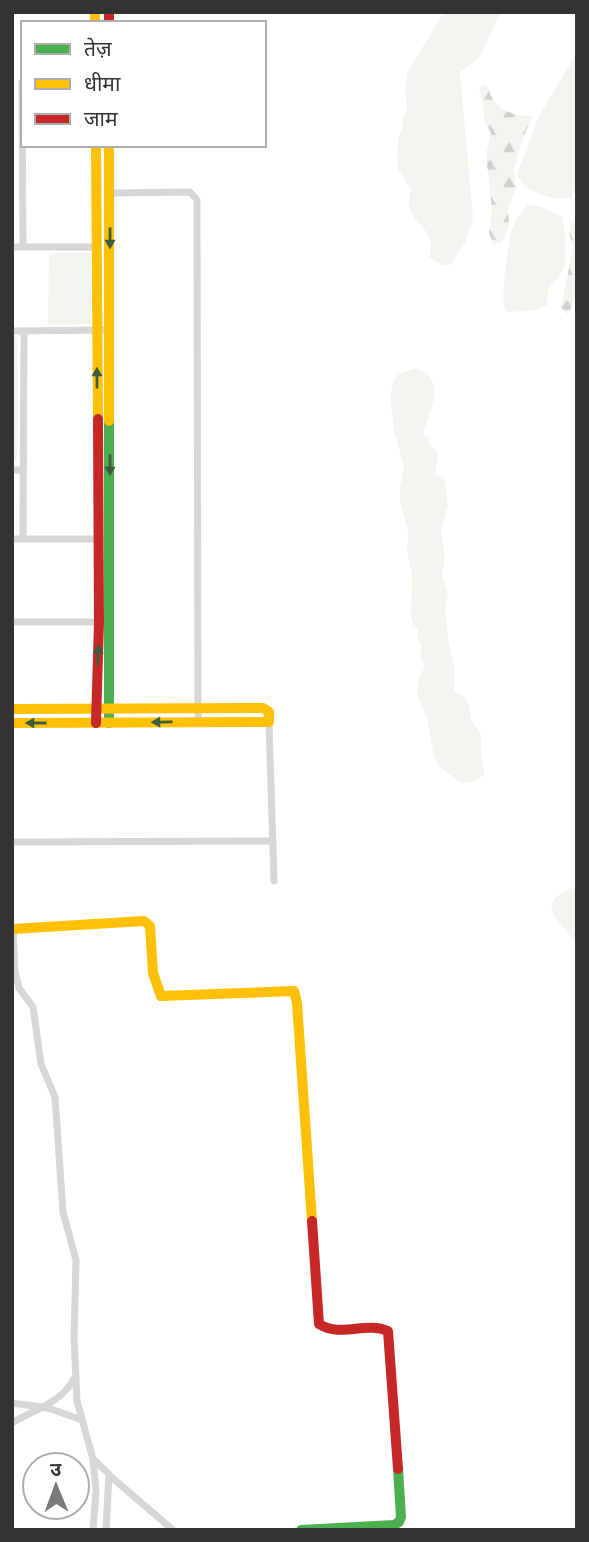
<svg xmlns="http://www.w3.org/2000/svg" width="589" height="1542" font-family="'Noto Sans','Noto Sans Devanagari',sans-serif">
<style>
.green{fill:#f1f5ed}
.forest{fill:url(#forest-firs)}
.lines{fill:none;stroke-linecap:round;stroke-linejoin:round}
.street{stroke:#d7d7d7;stroke-width:7}
.fast{stroke:#4caf50;stroke-width:10}
.slow{stroke:#ffc107;stroke-width:10}
.jam{stroke:#c62828;stroke-width:10}
.oneway{fill:#3c5e3d}
</style>
<defs>
<pattern id="forest-firs" width="22" height="20" patternUnits="userSpaceOnUse" patternTransform="scale(1.75)"><rect width="22" height="20" fill="#f1f5ed"/><path d="M5 1l3.5 6h-7zM16 11l3.5 6h-7z" fill="#cfd2cc"/></pattern>
</defs>
<rect width="100%" height="100%" fill="#fff"/>
<path class="green" d="M444,12H501L479,58L460,72L473,218L465,243L450,265H443L429,257C440,224 399,224 411,190L398,169L397,160L398,139L402,130V123L407,108L405,90L408,71Z
M577,53V186L570,198C551,200 524,193 517,174L539,116Z
M527,205L540,206L562,217L565,234V264L561,274L548,289L547,305L535,310L509,312C507,311 505,310 505,309C500,301 508,240 512,230C515,221 521,213 527,205Z
M49,253H91V324H48Z
M12,337H18L17,461H12Z
M416,368C451,381 426,414 423,436L428,437L430,445L437,451L438,460L435,474L444,478L448,505L441,530L445,559L442,575L448,595L445,608L448,639L454,666V691L464,697L469,705L471,719L481,734V755L485,774L475,781L461,783L439,766L434,756L428,722L417,694L419,677L425,667L420,655L422,645L417,639L419,631L412,622L411,615L412,575L407,549L409,535L400,502V486L404,468L394,430L390,397L393,382L399,374Z
M577,888V959L575,942L554,916L551,906C556,895 565,888 577,888Z"/>
<path class="forest" d="M482,84L488,87C493,109 511,116 533,116L524,135L514,168L516,188L508,208L509,226L502,243L493,244L489,232L492,209L486,154L491,133L484,120L483,105L479,89Z
M572,221L577,226C577,247 582,298 567,314L561,307L573,248L569,233Z"/>
<g class="lines">
<path class="street" d="M22,82L23,247
M110,193L190,192L197,200L198,722
M12,247H97
M12,331L110,330
M12,470H23
M12,539H98
M23,539L24,331
M12,622H99
M269,722L274,881
M12,842L273,841
M13,929L15,972L19,988L33,1007L41,1064L55,1097L63,1212L76,1260L74,1338L77,1401L93,1459L109,1474L106,1530
M12,1403L48,1408L82,1420
M12,1423C33,1410 61,1403 73,1380
M109,1475L173,1530
M93,1530L96,1491L93,1459"/>
<path class="fast" d="M109,421V723
M301,1530L394,1525L399,1522L401,1517L398,1469"/>
<path class="slow" d="M95,12V23
M96,145L98,419
M109,145V421
M12,709L263,708L269,712V722L12,723
M12,929L144,921L150,926L153,973L161,996L294,991L297,1003L312,1221"/>
<path class="jam" d="M109,12V23
M96,723L99,622L98,419
M312,1221L319,1324C342,1338 365,1321 388,1331L398,1469"/>
</g>
<defs><path id="oneway-solid" d="M-6-.8H1V-3.2L6.5 0L1 3.2V.8H-6Z" transform="scale(1.75)"/></defs>
<g class="oneway">
<use href="#oneway-solid" transform="translate(110 238) rotate(90)"/>
<use href="#oneway-solid" transform="translate(97 378) rotate(-90)"/>
<use href="#oneway-solid" transform="translate(110 465) rotate(90)"/>
<use href="#oneway-solid" transform="translate(98 655) rotate(-88)"/>
<use href="#oneway-solid" transform="translate(162 722) rotate(179)"/>
<use href="#oneway-solid" transform="translate(36 723) rotate(-180)"/>
</g>
<rect width="589" height="1542" fill="none" stroke="#333333" stroke-width="28"/>
<rect x="21" y="21" width="245" height="126" fill="#ffffff" stroke="#adadad" stroke-width="2"/>
<rect x="35" y="44" width="35" height="10" fill="#4caf50" stroke="#adadad" stroke-width="2"/>
<text x="84" y="56" font-size="21" fill="#333333">तेज़</text>
<rect x="35" y="79" width="35" height="10" fill="#ffc107" stroke="#adadad" stroke-width="2"/>
<text x="84" y="91" font-size="21" fill="#333333">धीमा</text>
<rect x="35" y="114" width="35" height="10" fill="#c62828" stroke="#adadad" stroke-width="2"/>
<text x="84" y="126" font-size="21" fill="#333333">जाम</text>
<g transform="translate(56 1486) rotate(359)"><circle r="33" fill="#ffffff" stroke="#adadad" stroke-width="2"/>
<path d="M0-5L12 26L0 18L-12 26Z" fill="#7a7a7a"/>
<text y="-10" font-size="19" font-weight="bold" text-anchor="middle" fill="#333333">उ</text>
</g>
</svg>
